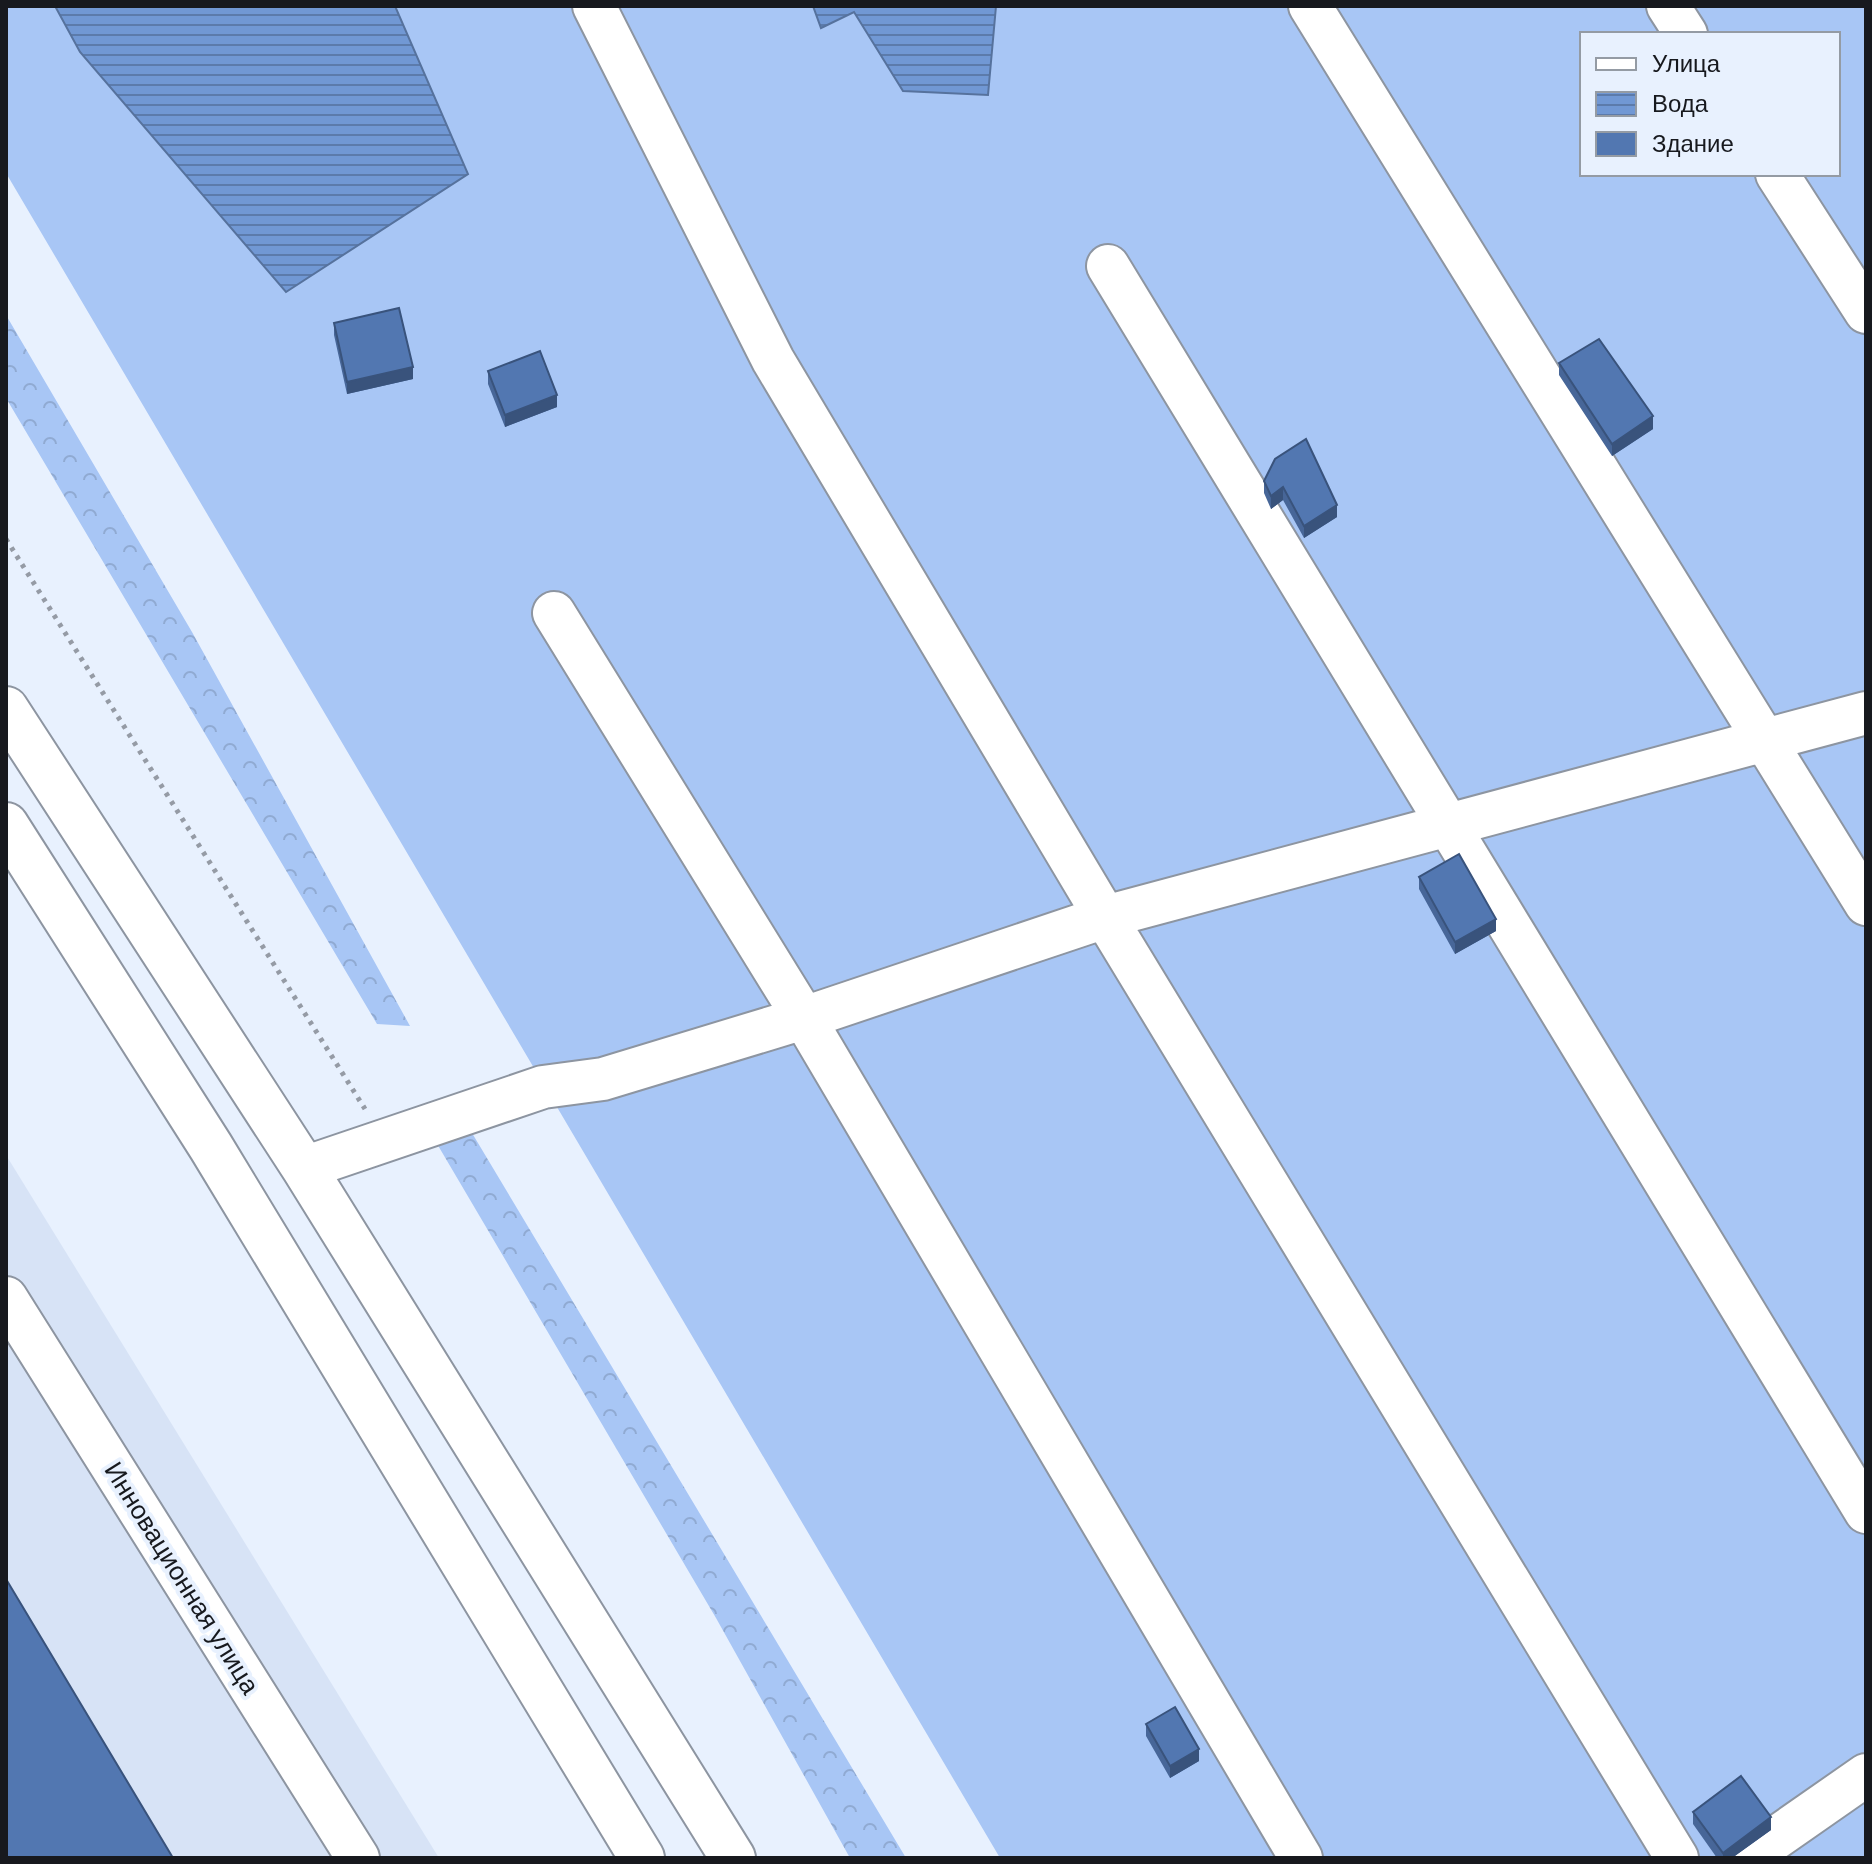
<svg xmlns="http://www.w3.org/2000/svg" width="1872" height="1864" font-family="Barlow,sans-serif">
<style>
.built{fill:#d7e3f6}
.forest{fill:url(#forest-crowns)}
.garden{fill:#a8c6f5;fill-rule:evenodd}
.water{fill:url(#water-rules);stroke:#56729d;stroke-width:2}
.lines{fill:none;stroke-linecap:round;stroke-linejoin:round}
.minor-casing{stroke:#8d95a1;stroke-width:46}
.major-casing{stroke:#8d95a1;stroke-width:48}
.path{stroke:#959ba5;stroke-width:5;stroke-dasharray:4 6;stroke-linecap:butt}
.minor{stroke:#fff;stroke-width:42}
.major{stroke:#fff;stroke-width:44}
.wall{fill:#476698}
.shaded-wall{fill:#39537c}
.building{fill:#5277b1;stroke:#39537c;stroke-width:2}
.labels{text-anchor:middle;stroke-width:8;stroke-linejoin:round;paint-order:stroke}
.street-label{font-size:26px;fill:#17191e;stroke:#e8f1fe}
</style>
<defs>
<pattern id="forest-crowns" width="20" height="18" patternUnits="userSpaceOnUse" patternTransform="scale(2)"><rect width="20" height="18" fill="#a8c6f5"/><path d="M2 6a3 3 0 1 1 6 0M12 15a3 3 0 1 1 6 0" fill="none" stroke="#90aad2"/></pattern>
<pattern id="water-rules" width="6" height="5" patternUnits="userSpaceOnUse" patternTransform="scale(2)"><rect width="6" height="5" fill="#7198d4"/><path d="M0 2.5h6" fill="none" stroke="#5c7bab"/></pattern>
</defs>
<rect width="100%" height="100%" fill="#e8f1fe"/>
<path class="built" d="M6,1155L439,1858H6Z"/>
<path class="forest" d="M6,315L192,632L410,1026L377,1024L6,398Z
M466,1123L906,1858H850L716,1618L433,1137Z"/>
<path class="garden" d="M6,6H1866V1858H1000L6,173ZM1582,34H1838V174H1582Z"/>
<path class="water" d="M55,6H395L468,174L286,292L80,52Z
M813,6H996L988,95L903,91L854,12L821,28Z"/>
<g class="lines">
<defs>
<path id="minor" d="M594,6L773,360L1105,917L1677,1858
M1310,6L1866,904
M1668,6L1686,34
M1777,174L1866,312
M1108,266L1866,1512
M554,613L804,1018L1301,1858
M304,1168L543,1087L603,1079L804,1018L1105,917L1866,713
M6,1298L358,1858
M1747,1858L1866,1775"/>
<path id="major" d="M6,709L304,1168L733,1858
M6,825L211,1147L642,1858"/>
</defs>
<use href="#minor" class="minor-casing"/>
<use href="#major" class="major-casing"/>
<path class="path" d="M6,539L365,1109"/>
<use href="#minor" class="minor"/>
<use href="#major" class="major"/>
</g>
<path class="wall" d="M334,323L413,379L347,394L334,335Z
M1559,363L1653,429L1612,456L1559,375Z
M488,371L557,407L505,427L488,384Z
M1275,459L1337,517L1304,538L1283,500L1271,509L1264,493V481Z
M1419,877L1496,931L1455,954L1419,889Z
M1146,1724L1199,1761L1170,1778L1146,1736Z
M1693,1812L1771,1830L1732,1858H1717L1693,1824Z"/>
<path class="shaded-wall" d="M413,367V379L347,394V382Z
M557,395V407L505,427V415Z
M1653,416V429L1612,456V444Z
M1283,487V500L1271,509V496Z
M1337,505V517L1304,538V526Z
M1496,919V931L1455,954V942Z
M1199,1749V1761L1170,1778V1766Z
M1771,1817V1830L1732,1858H1723V1853Z"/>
<path class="building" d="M399,308L413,367L347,382L334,323Z
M1599,339L1653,416L1612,444L1559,363Z
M540,351L557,395L505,415L488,371Z
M1306,439L1337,505L1304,526L1283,487L1271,496L1264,481L1275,459Z
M1459,854L1496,919L1455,942L1419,877Z
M6,1579L173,1858H6Z
M1175,1707L1199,1749L1170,1766L1146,1724Z
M1741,1776L1771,1817L1723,1853L1693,1812Z"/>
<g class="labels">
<g class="street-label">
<text transform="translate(182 1578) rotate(58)" y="9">Инновационная улица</text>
</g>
</g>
<rect width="1872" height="1864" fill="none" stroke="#17191e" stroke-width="16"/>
<rect x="1580" y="32" width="260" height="144" fill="#e8f1fe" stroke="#949ba4" stroke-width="2"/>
<rect x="1596" y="58" width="40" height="12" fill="#ffffff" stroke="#949ba4" stroke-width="2"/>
<text x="1652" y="72" font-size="24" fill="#17191e">Улица</text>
<rect x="1596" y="92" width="40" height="24" fill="url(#water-rules)" stroke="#949ba4" stroke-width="2"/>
<text x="1652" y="112" font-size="24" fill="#17191e">Вода</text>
<rect x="1596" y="132" width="40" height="24" fill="#5277b1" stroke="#949ba4" stroke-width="2"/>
<text x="1652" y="152" font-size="24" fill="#17191e">Здание</text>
</svg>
